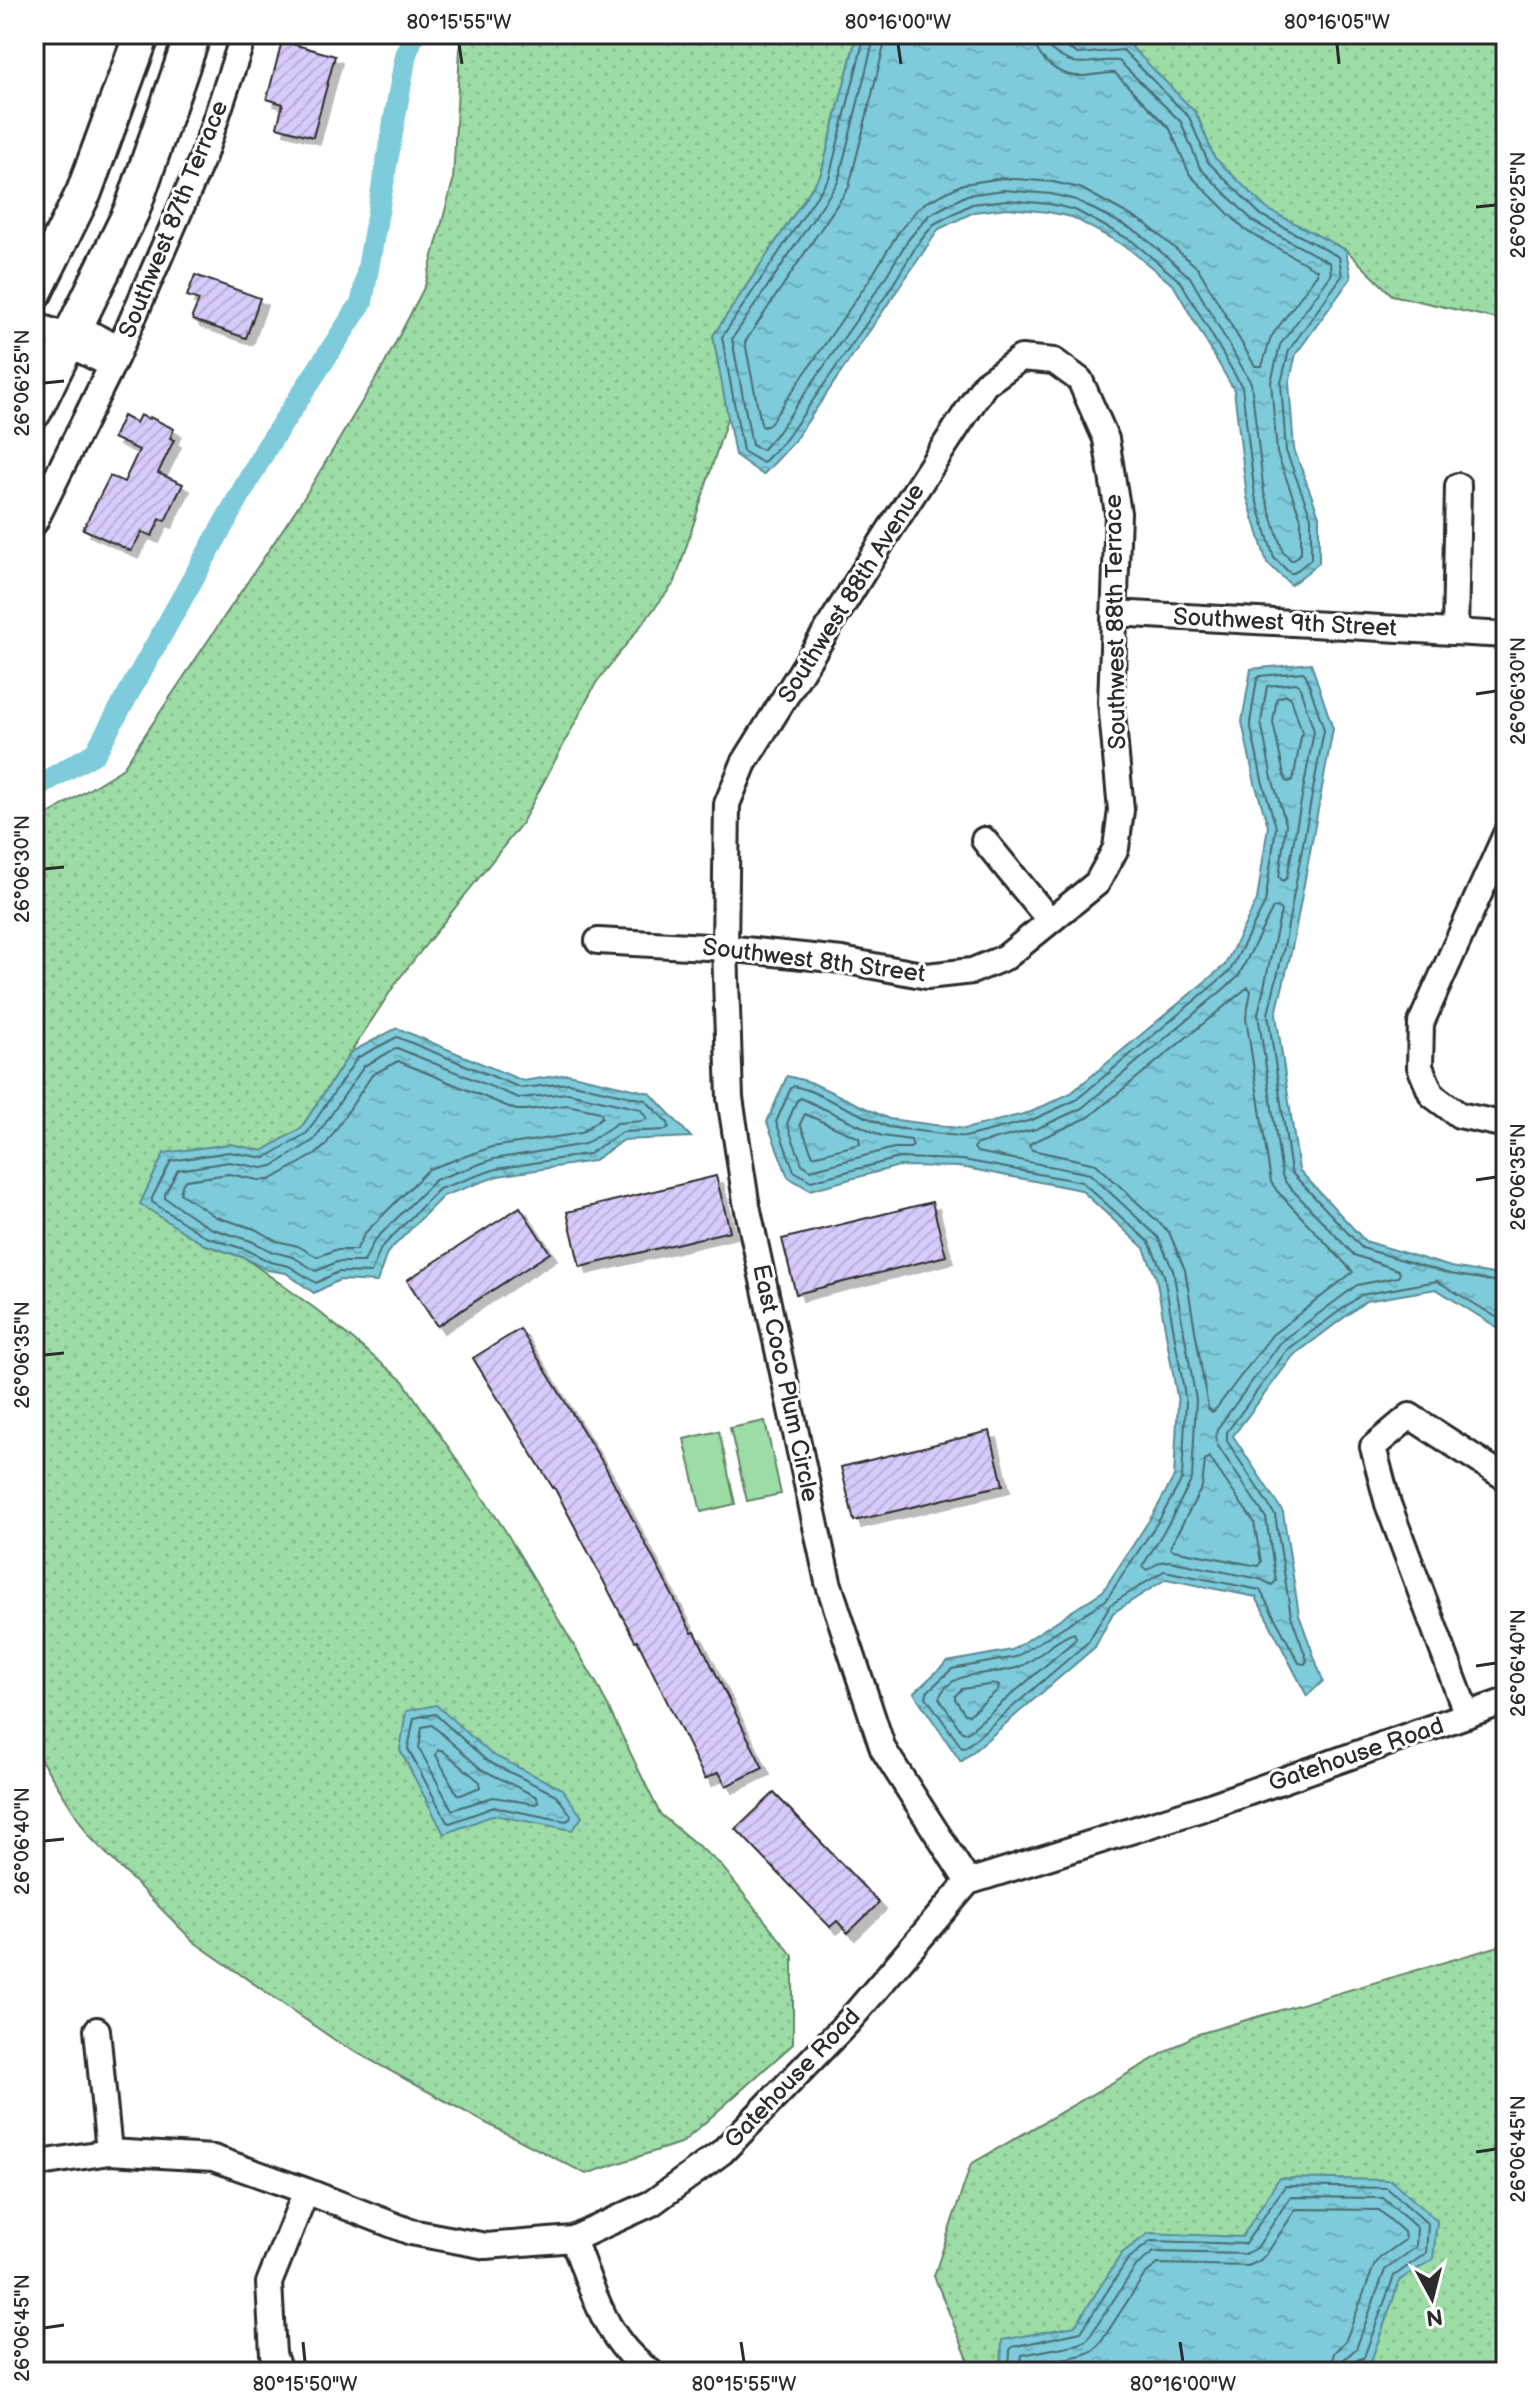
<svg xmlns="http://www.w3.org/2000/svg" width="1540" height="2406" font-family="'Balsamiq Sans',sans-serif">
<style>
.grass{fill:url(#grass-dots);stroke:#648468;stroke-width:2}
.garden{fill:#9cdca5;stroke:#648468;stroke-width:2}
.water{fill:url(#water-ripples);stroke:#5c8b95;stroke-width:2}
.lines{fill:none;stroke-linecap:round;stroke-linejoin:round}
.shore{stroke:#4c6b71;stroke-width:2}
.canal{stroke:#7dcbdb;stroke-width:22}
.building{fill:url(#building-hatch);stroke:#2b2b2b;stroke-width:2;filter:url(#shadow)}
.minor-casing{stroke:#2b2b2b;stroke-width:30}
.secondary-casing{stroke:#2b2b2b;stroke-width:40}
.minor{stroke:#fff;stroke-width:24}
.secondary{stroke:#fff;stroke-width:34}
.ticks{fill:none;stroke:#2b2b2b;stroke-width:3}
.labels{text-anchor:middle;stroke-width:6;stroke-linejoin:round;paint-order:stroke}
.street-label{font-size:24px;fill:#2b2b2b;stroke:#fff}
.neatline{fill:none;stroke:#2b2b2b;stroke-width:3}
.ticks-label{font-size:20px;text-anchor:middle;fill:#2b2b2b}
</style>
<defs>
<pattern id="grass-dots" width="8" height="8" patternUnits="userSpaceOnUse" patternTransform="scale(2)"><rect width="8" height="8" fill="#9cdca5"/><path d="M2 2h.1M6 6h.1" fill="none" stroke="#87bd8e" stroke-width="1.8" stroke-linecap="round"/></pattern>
<pattern id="water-ripples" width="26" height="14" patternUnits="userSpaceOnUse" patternTransform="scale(2)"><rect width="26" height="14" fill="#7dcbdb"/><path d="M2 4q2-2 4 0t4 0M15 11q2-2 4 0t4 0" fill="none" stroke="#6caebc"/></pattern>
<pattern id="building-hatch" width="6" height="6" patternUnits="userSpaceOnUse" patternTransform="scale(2)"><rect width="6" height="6" fill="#d9cafc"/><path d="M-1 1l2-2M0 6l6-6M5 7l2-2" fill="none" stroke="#baaed8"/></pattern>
<filter id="shadow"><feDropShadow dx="7" dy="7" stdDeviation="0" flood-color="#0004"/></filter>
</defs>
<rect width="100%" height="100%" fill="#fff"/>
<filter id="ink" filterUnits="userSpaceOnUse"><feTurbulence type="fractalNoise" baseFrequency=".0125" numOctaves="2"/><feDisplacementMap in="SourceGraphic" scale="16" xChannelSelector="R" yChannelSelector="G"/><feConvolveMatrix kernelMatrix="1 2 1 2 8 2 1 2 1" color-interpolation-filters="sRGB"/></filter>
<g filter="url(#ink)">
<path class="grass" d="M464,34H857L821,174L713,336L729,413L675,582L596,683L522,823L398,980L301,1128L263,1151L230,1144L203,1244L245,1258L317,1310L403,1381L503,1527L597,1684L660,1814L720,1864L793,1956V2044L683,2142L586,2174L484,2122L339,2043L194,1942L90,1837L34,1749V823L122,769L305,496L384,365L425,286L453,181L460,49Z
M1058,34H1506V321L1392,295L1346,250L1267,210L1214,157L1196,112Z
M1506,1944V2372H976L967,2357L934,2276L971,2164L1195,2035Z"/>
<path class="garden" d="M765,1421L781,1494L747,1501L730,1428Z
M719,1431L735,1504L701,1512L684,1439Z"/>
<path class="water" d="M857,34H1058L1079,46L1125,40L1196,113L1214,157L1267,209L1346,250L1351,278L1296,354L1289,383L1294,449L1319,516V563L1291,585L1267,563L1247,497L1234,390L1174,286L1128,248L1072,217L1048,212L1007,208L974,212L939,229L792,444L763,475L735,455L713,336L821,174Z
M1311,663L1333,729L1292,948L1276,1014L1299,1170L1365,1241L1451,1267L1506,1276V1333L1436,1289L1366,1301L1293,1356L1233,1436L1283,1512L1299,1615L1323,1681L1307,1696L1256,1597L1166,1579L1113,1613L1095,1647L961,1762L914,1693L947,1662L1012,1650L1103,1591L1154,1513L1174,1477L1178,1402L1156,1277L1144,1248L1081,1190L961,1167L899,1166L810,1190L788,1177L767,1122L787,1076L810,1082L889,1119L965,1129L1031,1112L1071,1093L1225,965L1257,900L1268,826L1255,783L1242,722L1251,669Z
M397,1028L523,1081L568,1074L650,1093L691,1137L624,1140L593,1161L498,1176L443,1196L387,1253L377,1282L339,1280L314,1293L286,1273L267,1270L245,1258L203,1244L140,1204L164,1153L230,1144L263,1151L301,1128L351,1052Z
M436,1705L491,1754L562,1789L582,1817L572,1830L494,1815L444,1834L400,1750L406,1711Z
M1279,2178L1391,2180L1437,2221L1433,2259L1400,2280L1370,2364L1350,2372H1001L1002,2340L1075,2326L1122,2253L1149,2233L1242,2237Z"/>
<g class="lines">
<path class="shore" d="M865,34L829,178L722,337L743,451L763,463L786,439L889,291L917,245L934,224L972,204L1007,200L1050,204L1075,210L1132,241L1181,282L1242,387L1255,496L1274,558L1290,573H1294L1311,559V517L1286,451L1281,383L1289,350L1342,276L1339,257L1261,215L1208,162L1189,117L1123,50L1078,54L1058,43L1055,34
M875,34L838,182L732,339L752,445L762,450L778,432L880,286L908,240L929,215L967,195L1004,190L1051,194L1076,200L1139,233L1190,277L1251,383L1264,493L1283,552L1291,560H1294L1301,553V519L1277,453L1271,382L1280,345L1331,275L1330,263L1254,222L1200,168L1181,122L1119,61C1089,58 1079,73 1050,49L1045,34
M887,34L849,187L745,342L761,424L763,427L769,425L870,279L898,233L917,210L925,203L963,184L1003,178L1053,182L1080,188L1146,224L1198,268L1255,366H1262L1271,337L1317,274V270L1245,230L1190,175L1170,129L1115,73C1102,72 1089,77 1076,76C1055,74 1034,56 1033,34
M1296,683L1299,685L1314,731L1287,878L1283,881L1279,877L1286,824L1272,778L1261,722L1267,686Z
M1287,695L1291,698L1302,732L1293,780L1289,782L1286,781L1284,775L1273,722L1277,698Z
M1278,907L1281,911L1258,1014L1282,1175L1286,1183L1354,1255L1398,1270L1400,1273L1398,1277L1357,1285L1281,1342L1217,1429L1216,1439L1218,1446L1266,1518L1276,1581L1272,1585L1260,1579L1169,1561L1160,1562L1147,1570L1142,1567L1170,1521L1192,1479L1196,1400L1173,1270L1158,1237L1090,1174L977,1152L974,1148L977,1144L1036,1129L1082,1108L1238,977L1273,908Z
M1248,987L1251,991L1246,1018L1271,1182L1277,1191L1353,1272L1272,1335L1215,1410L1212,1412L1208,1408L1185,1270L1169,1232L1096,1164L1032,1150L1029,1146L1031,1143L1089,1117Z
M397,1037L521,1088L569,1083L645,1100L668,1123L669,1127L665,1130L622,1132L589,1154L496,1169L439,1189L381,1248L371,1273L338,1272L316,1283L289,1266L270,1262L247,1250L206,1237L152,1202V1198L171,1161L229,1152L265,1158L307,1133L357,1058Z
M397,1048L519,1098L568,1093L640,1109L647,1118L643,1121L617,1123L585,1144L494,1159L435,1180L374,1241L364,1262H337L316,1271L293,1257L273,1252L251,1241L210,1228L165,1198V1194L178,1170L229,1162L262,1168L273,1166L314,1140L364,1066Z
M398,1061L516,1110H526L567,1105L600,1112L602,1117L581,1133L492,1147L429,1169L365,1233L356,1250H335L317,1257L298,1246L277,1241L255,1229L216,1217L180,1193L183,1183L186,1180L229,1174L258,1180H270L316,1154L325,1146L372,1075Z
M801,1098L882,1136L911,1140L913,1146L910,1148H894L811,1170L802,1164L787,1124L797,1100Z
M805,1114L859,1138L860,1144L813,1156L800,1124Z
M1506,1283L1450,1274L1362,1248L1291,1172L1268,1014L1284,947L1324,730L1306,675L1303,672L1260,676L1257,679L1250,723L1262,780L1276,827L1265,903L1230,971L1076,1100L1032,1120L965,1137L888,1127L808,1090L794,1086L791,1088L776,1122L794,1171L811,1181L899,1158L963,1160L1082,1182L1149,1242L1164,1275L1186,1402L1182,1479L1161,1517L1106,1600L1016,1657L952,1669L927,1692L926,1697L962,1748L966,1747L1088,1642L1110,1605L1164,1571L1260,1590L1299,1663L1305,1664L1307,1660L1291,1616L1275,1515L1227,1441V1432L1287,1350L1361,1295L1437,1281L1506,1323
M1209,1457L1254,1522L1261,1562L1258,1566L1173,1550L1170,1547L1202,1487L1205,1460Z
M1074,1633L1076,1637L1075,1640L967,1733L962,1732L939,1698C951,1667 993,1677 1019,1667C1039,1659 1054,1639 1074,1633Z
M995,1684L999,1686L998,1690L969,1715L965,1714L955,1699V1696L962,1689Z
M435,1714L487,1761L556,1795L571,1815L570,1819L566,1821L494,1807L450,1823L447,1822L408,1749L414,1718Z
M432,1725L481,1769L537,1797L538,1803L535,1804L493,1797L452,1810L419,1748L422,1727Z
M438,1750H442L480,1782V1787L461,1795L457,1794L436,1755Z
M1009,2372L1010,2350L1012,2347L1081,2332L1128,2259L1151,2241L1245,2244L1285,2186L1387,2188L1428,2224L1426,2253L1394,2276L1364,2357L1353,2363L1351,2372
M1019,2372L1022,2355L1079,2344L1088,2339L1136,2266L1154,2252L1245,2254L1257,2248L1290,2197L1383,2198L1417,2228L1416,2247L1385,2270L1356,2349L1344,2359L1341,2372
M1031,2372L1034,2365L1082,2355L1094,2350L1101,2342L1145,2274L1158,2264L1248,2266L1259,2261L1266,2255L1296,2209L1379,2210L1404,2232L1405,2240L1381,2257L1374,2266L1346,2340L1334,2353L1329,2372"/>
<path class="canal" d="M34,788L95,753L267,447L362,302L406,54L414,34"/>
</g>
<path class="building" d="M282,41L335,56L313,137L277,127L283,104L267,99Z
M195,275L260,298L246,338L193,320L192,317L199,300L187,296Z
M140,415L149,419L150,417L174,429L170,438L174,440L158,473L183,484L165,521L160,519L152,536L142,532L131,551L83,529L110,476L124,482L139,450L113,438L123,416L136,423Z
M716,1176L730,1231L580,1267L567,1212Z
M932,1202L946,1256L796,1294L782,1239Z
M520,1207L550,1253L437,1326L407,1280Z
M520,1329L606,1468L692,1633L695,1632L763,1768L726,1786L719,1772L705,1779L637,1640L635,1641L554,1487L553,1488L473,1358Z
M990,1431L1003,1485L854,1521L841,1467Z
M774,1793L879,1903L848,1933L837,1921L830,1927L736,1829Z"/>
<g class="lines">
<defs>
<path id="minor" d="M34,325L69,337L74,347L105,362L116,357L112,345L81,329L69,337
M34,523L116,357L203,157L244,34
M1114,613L1506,635
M1455,632L1458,486
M1506,834L1421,1023L1420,1067L1432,1095L1459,1115L1506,1125
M984,840L1050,921
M598,941L725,948L842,960L927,976L972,971L1006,957L1097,883L1116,848L1121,810L1111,702L1118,513L1106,439L1080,380L1054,361L1021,358L985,384L885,537L744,763L727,804L725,948L730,1098L746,1201L828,1582L883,1749L968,1882
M1467,1715L1388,1504L1373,1447L1410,1416L1506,1478
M97,2030L109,2152
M34,2166L47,2162L109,2152L213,2158L306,2191L411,2232L486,2246L573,2239L652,2203L722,2152L848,2022L968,1882L1213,1805L1506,1701
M573,2239C592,2288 605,2342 651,2372
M279,2372L273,2354L269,2283L306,2191"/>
<path id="secondary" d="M34,293L84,192L142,34
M34,411L132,210L193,34"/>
</defs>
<use href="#minor" class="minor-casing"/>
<use href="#secondary" class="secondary-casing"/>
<use href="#minor" class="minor"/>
<use href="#secondary" class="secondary"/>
</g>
</g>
<path class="ticks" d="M459,44L462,64M898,44L901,64M1337,44L1339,64M1476,207L1496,205M44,383L64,381M1476,694L1496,691M44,869L64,867M1476,1180L1496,1177M44,1355L64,1353M1476,1666L1496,1663M44,1841L64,1839M1476,2152L1496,2149M44,2328L64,2325M303,2342L305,2362M741,2342L744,2362M1180,2342L1183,2362"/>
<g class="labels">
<g class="street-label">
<text transform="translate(173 219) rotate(-68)" y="8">Southwest 87th Terrace</text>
<text transform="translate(851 593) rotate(-58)" y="8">Southwest 88th Avenue</text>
<text transform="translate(1115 622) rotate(-91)" y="8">Southwest 88th Terrace</text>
<text transform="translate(1285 622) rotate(3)" y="8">Southwest 9th Street</text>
<text transform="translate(814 960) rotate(7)" y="8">Southwest 8th Street</text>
<text transform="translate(786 1383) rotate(78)" y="8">East Coco Plum Circle</text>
<text transform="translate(1356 1754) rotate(-19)" y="8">Gatehouse Road</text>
<text transform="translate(792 2078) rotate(-46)" y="8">Gatehouse Road</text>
</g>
</g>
<rect width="1540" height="2406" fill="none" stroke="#fff" stroke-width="88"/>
<g transform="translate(1432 2298) rotate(173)" stroke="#ffffff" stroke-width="6" paint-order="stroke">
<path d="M0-6L14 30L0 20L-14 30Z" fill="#2b2b2b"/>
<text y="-12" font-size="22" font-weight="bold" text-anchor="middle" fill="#2b2b2b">N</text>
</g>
<rect x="44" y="44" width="1452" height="2318" class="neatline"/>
<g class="ticks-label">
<text x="459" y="29">80°15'55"W</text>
<text x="898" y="29">80°16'00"W</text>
<text x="1337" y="29">80°16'05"W</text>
<text transform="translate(1518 205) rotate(-90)" y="7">26°06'25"N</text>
<text transform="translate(22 383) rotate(-90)" y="7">26°06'25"N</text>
<text transform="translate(1518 691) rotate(-90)" y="7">26°06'30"N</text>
<text transform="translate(22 869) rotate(-90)" y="7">26°06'30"N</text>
<text transform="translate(1518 1177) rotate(-90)" y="7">26°06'35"N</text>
<text transform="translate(22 1355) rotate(-90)" y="7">26°06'35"N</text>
<text transform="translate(1518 1663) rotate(-90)" y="7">26°06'40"N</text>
<text transform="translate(22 1841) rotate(-90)" y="7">26°06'40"N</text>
<text transform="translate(1518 2149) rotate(-90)" y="7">26°06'45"N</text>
<text transform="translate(22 2328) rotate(-90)" y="7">26°06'45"N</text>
<text x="305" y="2391">80°15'50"W</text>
<text x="744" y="2391">80°15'55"W</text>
<text x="1183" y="2391">80°16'00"W</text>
</g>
</svg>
